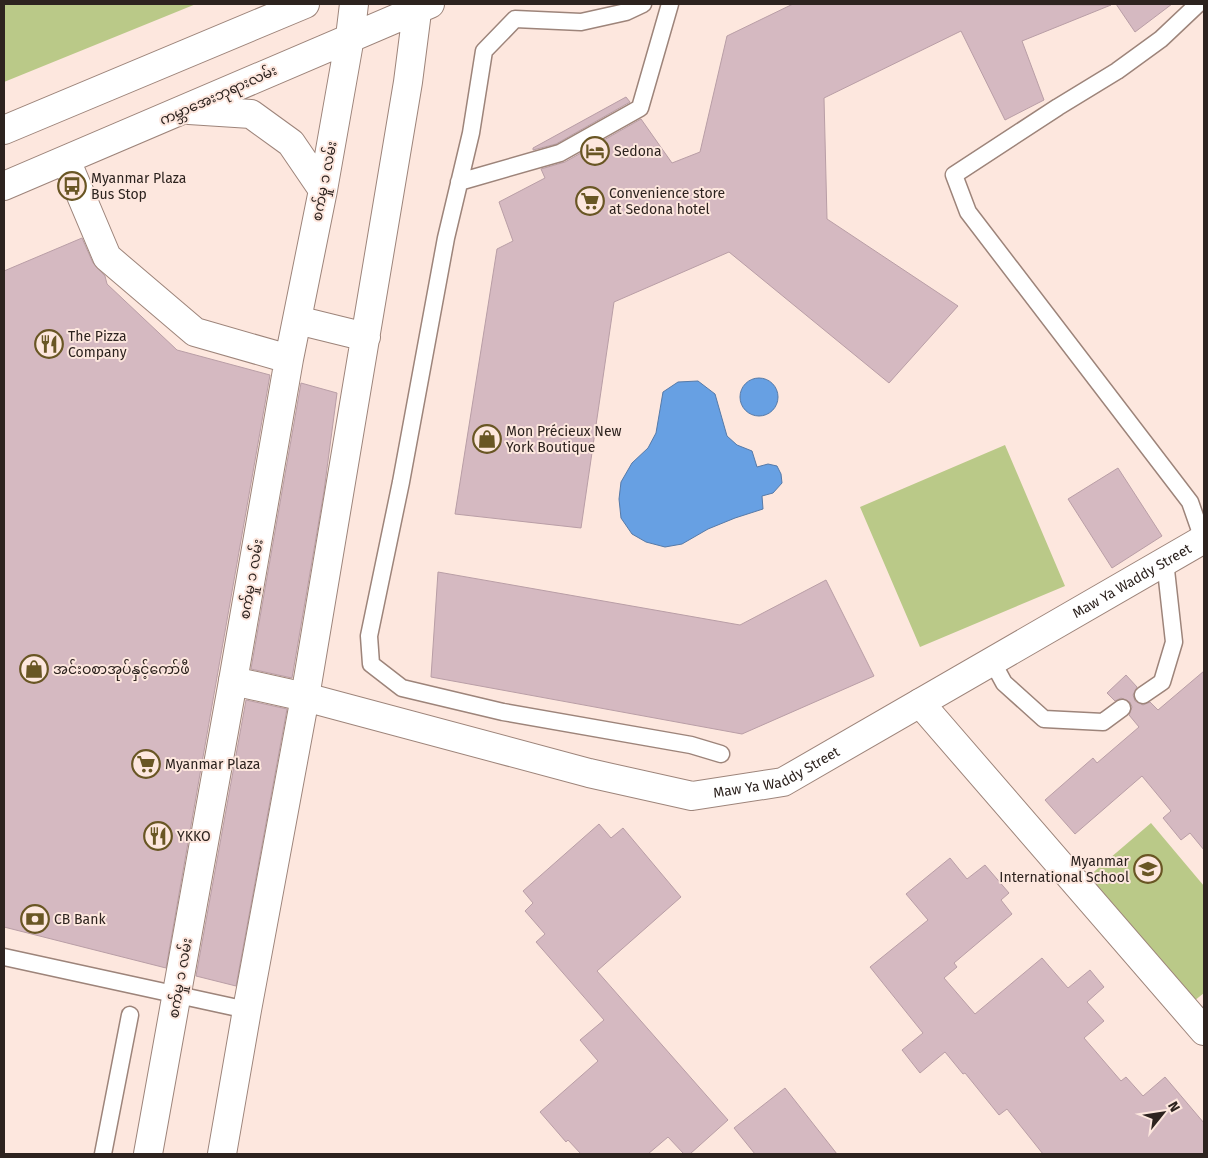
<svg xmlns="http://www.w3.org/2000/svg" width="1208" height="1158" font-family="'Fira Sans','Noto Sans Myanmar',sans-serif">
<style>
.green{fill:#bac988}
.water{fill:#67a0e3;stroke:#567aa8}
.building{fill:#d5b9c1;stroke:#b99ea6}
.lines{fill:none;stroke-linecap:round;stroke-linejoin:round}
.lane-casing{stroke:#9d847a;stroke-width:19}
.street-casing{stroke:#9d847a;stroke-width:30}
.primary-casing{stroke:#9d847a;stroke-width:30}
.lane{stroke:#fff;stroke-width:16}
.street{stroke:#fff;stroke-width:28}
.primary{stroke:#fff;stroke-width:28}
.labels{text-anchor:middle;stroke-width:4;stroke-linejoin:round;paint-order:stroke}
.street-label{font-size:14px;fill:#2d231f;stroke:#fde7de}
.poi-label{font-size:14px;fill:#2d231f;stroke:#fde7de;text-anchor:start}
</style>
<rect width="100%" height="100%" fill="#fde7de"/>
<path class="green" d="M4,4H196L4,82Z
M1005,445L1065,586L920,647L860,507Z
M1151,823L1204,886V993L1194,1001L1089,876Z"/>
<path class="water" d="M740 397a19 19 0 1 1 38 0a19 19 0 1 1-38 0Z
M698,381L715,394L727,436L737,445L752,451L757,467L768,464L777,466L781,474L782,483L773,493L762,496L763,509L735,518L708,529L682,544L665,547L646,542L632,534L621,518L619,499L621,482L632,463L648,448L656,433L663,392L678,382Z"/>
<path class="building" d="M793,4L1111,5L1022,41L1044,100L1005,120L961,31L824,98L827,219L958,306L889,383L729,252L614,302L581,528L455,514L497,249L513,241L499,202L545,178L541,169L565,162L641,119L672,163L700,152L727,36Z
M1116,4H1172L1135,32Z
M626,97L630,102L556,144L533,150V148Z
M82,238L93,263L105,276L107,284L177,350L270,375L166,968L4,927V271Z
M301,383L337,393L324,491L292,678L251,669Z
M1118,468L1162,536L1112,568L1068,499Z
M438,572L740,625L826,580L874,676L742,734L431,677Z
M1204,671V850L1190,833L1181,840L1163,818L1171,811L1142,776L1075,834L1045,800L1093,758L1097,763L1139,727L1129,715L1132,707L1130,702L1121,698L1115,701L1107,693L1126,675L1137,687L1133,695L1135,701L1143,705L1150,702L1158,710Z
M246,700L287,709L236,986L196,976Z
M599,824L611,838L623,828L681,897L597,971L728,1120L690,1154H684L668,1137L648,1154H581L568,1140L566,1142L540,1112L598,1061L580,1040L604,1020L536,942L545,934L525,911L533,903L523,891Z
M950,858L967,879L985,865L1009,893L1001,900L1012,914L954,963L957,967L944,978L975,1014L1042,958L1068,988L1090,970L1104,987L1087,1002L1104,1021L1084,1038L1121,1081L1126,1077L1143,1096L1165,1077L1204,1123V1154H1043L1007,1109L999,1115L965,1073L963,1074L945,1052L920,1073L902,1050L923,1033L870,967L928,920L906,894Z
M785,1088L837,1154H755L734,1128Z"/>
<g class="lines">
<defs>
<path id="lane" d="M643,4L626,12L581,22L515,19L484,51L471,133L446,238L401,482L369,636L371,664L402,688L503,712L691,745L721,754
M1198,4L1161,39L1117,71L1058,107L954,175L968,212L1190,502L1203,539
M459,182L560,153L640,108L670,4
M992,661L1004,683L1044,719L1103,722L1122,708
M1143,695L1162,682L1174,642L1165,561
M4,957L247,1010
M103,1154L130,1015"/>
<g id="street">
<path id="s1" d="M233,681L305,697L589,773L692,796L783,782L1204,539"/>
<path d="M920,703L1204,1031"/>
</g>
<path id="primary" d="M189,110L251,114L291,143L323,190
M4,130L305,4
M66,160L107,257L195,332L289,359
M4,186L430,4
M297,320L366,337
M148,1154L233,681L289,359L323,190L350,37L354,4
M222,1154L247,1010L305,697L408,82L418,4"/>
</defs>
<use href="#lane" class="lane-casing"/>
<use href="#street" class="street-casing"/>
<use href="#primary" class="primary-casing"/>
<use href="#lane" class="lane"/>
<use href="#street" class="street"/>
<use href="#primary" class="primary"/>
</g>
<defs>
<symbol id="hotel-ring" viewBox="-11 -11 22 22"><circle r="9.5" fill="#fde7de" stroke="#695624" stroke-width="1.5"/><path d="M-6-4.5h1.5V1H6V5H4.5V3h-9V5H-6ZM-4 0a1.8 1.8 0 1 1 3.6 0ZM.5 0V-2.5h3Q6-2.5 6 0Z" fill="#695624"/></symbol>
<symbol id="bus-ring" viewBox="-11 -11 22 22"><circle r="9.5" fill="#fde7de" stroke="#695624" stroke-width="1.5"/><path d="M-5-6H5V4H4V6H2V4H-2V6H-4V4H-5ZM-3.5-4V0h7V-4ZM-3.5 1.2v1.5H-2V1.2ZM2 1.2v1.5H3.5V1.2Z" fill="#695624"/></symbol>
<symbol id="supermarket-ring" viewBox="-11 -11 22 22"><circle r="9.5" fill="#fde7de" stroke="#695624" stroke-width="1.5"/><path d="M-6-5.5h2.5l.6 2H6L4.5 2H-2.5L-4.4-4H-6ZM-1.5 3.2a1.3 1.3 0 1 0 .1 0ZM3 3.2a1.3 1.3 0 1 0 .1 0Z" fill="#695624"/></symbol>
<symbol id="restaurant-ring" viewBox="-11 -11 22 22"><circle r="9.5" fill="#fde7de" stroke="#695624" stroke-width="1.5"/><path d="M-5-6h1v4h1v-4h1v4h1v-4h1v5L-1.5 .5V6h-2V.5L-5-1ZM5-6V6H3V1.5H1.5Q1.5-4 5-6Z" fill="#695624"/></symbol>
<symbol id="shop-ring" viewBox="-11 -11 22 22"><circle r="9.5" fill="#fde7de" stroke="#695624" stroke-width="1.5"/><path d="M-5-2.5h2.3a2.7 3.5 0 0 1 5.4 0H5L5.5 6h-11ZM-1.5-2.5h3a1.5 2.3 0 0 0-3 0Z" fill="#695624"/></symbol>
<symbol id="school-ring" viewBox="-11 -11 22 22"><circle r="9.5" fill="#fde7de" stroke="#695624" stroke-width="1.5"/><path d="M0-5L7-2L0 1L-7-2ZM-4 1L0 2.5L4 1V4Q0 6-4 4Z" fill="#695624"/></symbol>
<symbol id="bank-ring" viewBox="-11 -11 22 22"><circle r="9.5" fill="#fde7de" stroke="#695624" stroke-width="1.5"/><path d="M-6-4H6V4H-6ZM0-2.3a2.3 2.3 0 1 0 0 4.6a2.3 2.3 0 1 0 0-4.6Z" fill="#695624"/></symbol>
</defs>
<g fill-rule="evenodd">
<use href="#hotel-ring" x="579" y="135" width="32" height="32"/>
<use href="#bus-ring" x="56" y="170" width="32" height="32"/>
<use href="#supermarket-ring" x="574" y="185" width="32" height="32"/>
<use href="#restaurant-ring" x="33" y="328" width="32" height="32"/>
<use href="#shop-ring" x="471" y="423" width="32" height="32"/>
<use href="#shop-ring" x="18" y="653" width="32" height="32"/>
<use href="#supermarket-ring" x="130" y="748" width="32" height="32"/>
<use href="#restaurant-ring" x="142" y="820" width="32" height="32"/>
<use href="#school-ring" x="1132" y="853" width="32" height="32"/>
<use href="#bank-ring" x="19" y="903" width="32" height="32"/>
</g>
<g class="labels">
<g class="street-label">
<text transform="translate(218 95) rotate(-24)" y="5">ကမ္ဘာအေးဘုရားလမ်း</text>
<text transform="translate(324 181) rotate(-79)" y="5">စက်မှု ၁ လမ်း</text>
<text transform="translate(251 579) rotate(-80)" y="5">စက်မှု ၁ လမ်း</text>
<text dy="5" stroke="none"><textPath href="#s1" startOffset="968">Maw Ya Waddy Street</textPath></text>
<text dy="5" stroke="none"><textPath href="#s1" startOffset="562">Maw Ya Waddy Street</textPath></text>
<text transform="translate(180 978) rotate(-80)" y="5">စက်မှု ၁ လမ်း</text>
</g>
<g class="poi-label">
<text x="614" y="156">Sedona</text>
<text x="91" y="183">Myanmar Plaza<tspan x="91" dy="16">Bus Stop</tspan></text>
<text x="609" y="198">Convenience store<tspan x="609" dy="16">at Sedona hotel</tspan></text>
<text x="68" y="341">The Pizza<tspan x="68" dy="16">Company</tspan></text>
<text x="506" y="436">Mon Précieux New<tspan x="506" dy="16">York Boutique</tspan></text>
<text x="53" y="674">အင်းဝစာအုပ်နှင့်ကော်ဖီ</text>
<text x="165" y="769">Myanmar Plaza</text>
<text x="177" y="841">YKKO</text>
<text x="1129" y="866" text-anchor="end">Myanmar<tspan x="1129" dy="16">International School</tspan></text>
<text x="54" y="924">CB Bank</text>
</g>
</g>
<rect width="1208" height="1158" fill="none" stroke="#2d231f" stroke-width="10"/>
<g transform="translate(1163 1113) rotate(60)" stroke="#fde7de" stroke-width="4" paint-order="stroke">
<path d="M0-4L9 19L0 12L-9 19Z" fill="#2d231f"/>
<text y="-8" font-size="14" font-weight="bold" text-anchor="middle" fill="#2d231f">N</text>
</g>
</svg>
